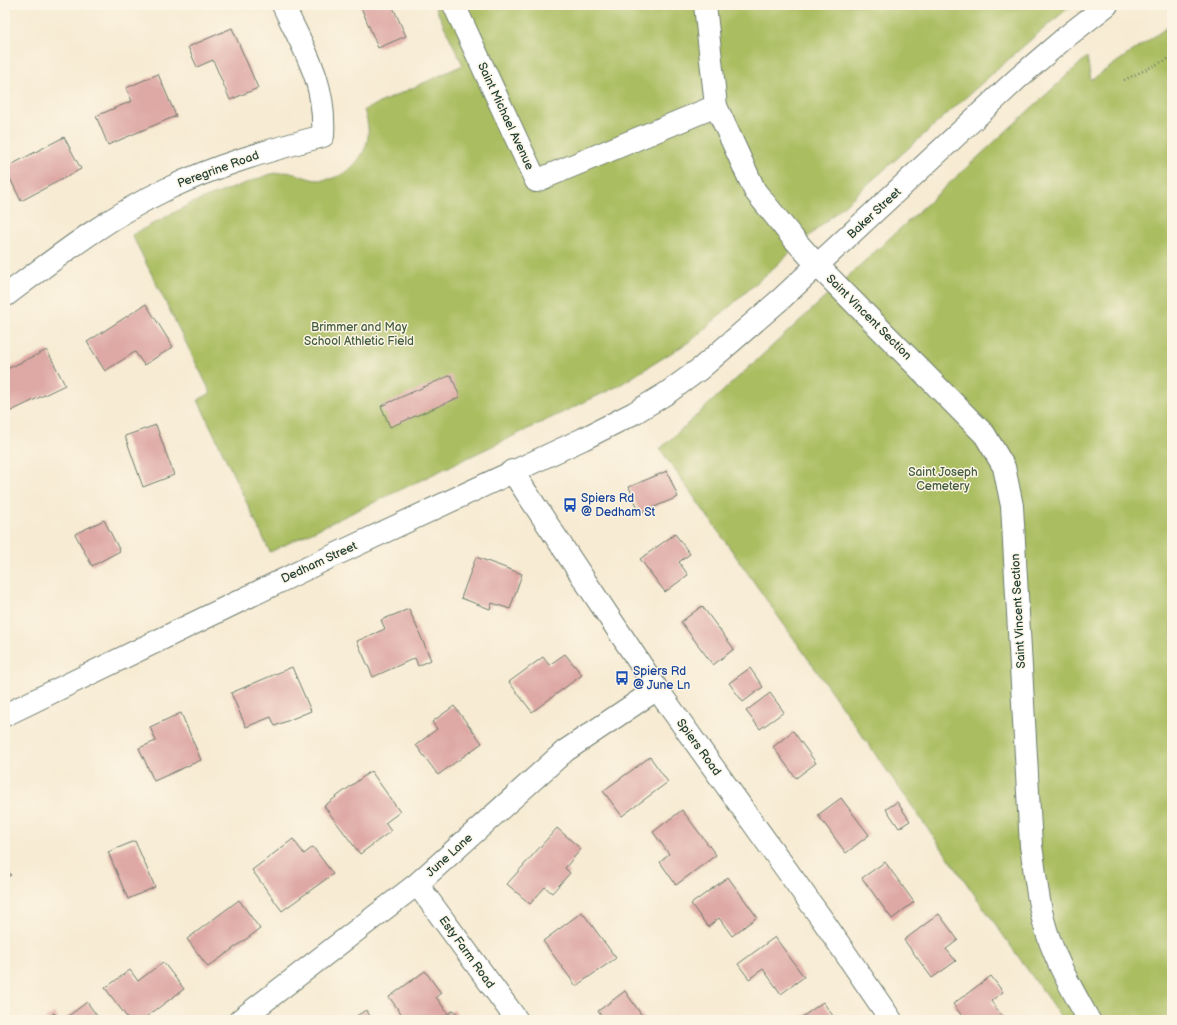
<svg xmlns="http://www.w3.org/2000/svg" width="1177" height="1025" font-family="'Balsamiq Sans',sans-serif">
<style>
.green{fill:#aabd61;stroke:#647d4a}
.building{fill:#dea8a4}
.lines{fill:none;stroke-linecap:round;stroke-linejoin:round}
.minor-casing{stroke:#6b7a6c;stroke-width:24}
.path{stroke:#6b7a6c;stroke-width:2.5;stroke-dasharray:1 3;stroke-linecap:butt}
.minor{stroke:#fff;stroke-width:22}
.labels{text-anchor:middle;stroke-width:3;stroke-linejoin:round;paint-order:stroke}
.street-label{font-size:12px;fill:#1f3d34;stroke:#fcf5e5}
.park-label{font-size:12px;fill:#425d3f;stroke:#fcf5e5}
.transit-label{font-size:12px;fill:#164399;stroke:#fcf5e5;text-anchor:start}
</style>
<rect width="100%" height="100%" fill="#fcf5e5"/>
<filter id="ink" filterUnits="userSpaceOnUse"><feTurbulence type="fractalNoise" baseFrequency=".025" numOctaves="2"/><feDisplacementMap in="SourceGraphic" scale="8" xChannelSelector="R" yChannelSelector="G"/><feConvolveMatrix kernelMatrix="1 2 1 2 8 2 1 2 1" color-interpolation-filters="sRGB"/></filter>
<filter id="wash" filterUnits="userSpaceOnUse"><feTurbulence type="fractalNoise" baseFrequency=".012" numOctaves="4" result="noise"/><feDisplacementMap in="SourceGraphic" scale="16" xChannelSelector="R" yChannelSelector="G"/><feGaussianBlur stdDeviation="0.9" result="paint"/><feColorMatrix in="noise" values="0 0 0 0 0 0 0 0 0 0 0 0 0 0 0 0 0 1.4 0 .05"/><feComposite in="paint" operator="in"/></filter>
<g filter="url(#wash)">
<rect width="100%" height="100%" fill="#f7ebd3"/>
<path class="green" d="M434,5H1072L1035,36L692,340L618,386L270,552L198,400L211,393L132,235L192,203L265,176C274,173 283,171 292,173C301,175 309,180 319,180C343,181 365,160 368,137C369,128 367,119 364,110L463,65Z
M1172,24V1020H1063L660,449L1087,57L1091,80Z"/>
<g id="blocks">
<path class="building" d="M360,5H392L406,36L378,48Z
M232,28L258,88L230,100L213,60L197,67L188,47Z
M158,74L176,116L108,145L96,116L132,101L126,88Z
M64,137L81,169L21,201L5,168Z
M146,304L173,347L144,365L135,352L105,371L87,342Z
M47,350L65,385L5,414V370Z
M451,375L460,397L390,427L381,406Z
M156,425L174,475L143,487L125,436Z
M667,471L678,497L640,513L629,487Z
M104,520L120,551L92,566L75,534Z
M675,534L690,554L679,562L688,575L665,592L640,559Z
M476,557L522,574L510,609L492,603L490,609L461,598Z
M702,606L734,649L713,665L681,622Z
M409,609L431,660L418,666L415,658L373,677L357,641L385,629L381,620Z
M565,654L582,675L532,712L509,682L543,657L549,665Z
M292,667L311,711L275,726L271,717L246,727L231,693Z
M750,668L763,687L743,702L729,683Z
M770,693L784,712L760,729L746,711Z
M454,706L482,743L438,775L416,745L437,729L432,722Z
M181,713L201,760L154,781L139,748L156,741L150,727Z
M793,731L816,763L796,778L773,747Z
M650,757L668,782L622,816L603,791Z
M371,771L400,812L385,823L391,831L360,854L324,806Z
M841,798L869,835L846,853L818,815Z
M897,802L910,821L899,828L886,809Z
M682,810L716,855L676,885L660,862L669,854L653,832Z
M557,828L581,849L565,868L570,873L552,893L545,887L530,904L507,884Z
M293,839L304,854L313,847L333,874L282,911L252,870Z
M135,841L155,887L128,899L108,852Z
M885,862L914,902L892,919L862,878Z
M5,866L11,875L5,879Z
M728,877L757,917L732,936L719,918L708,927L691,904Z
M239,900L260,929L208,967L187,939Z
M582,912L616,958L576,986L543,941Z
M939,914L958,940L946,949L956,961L932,978L904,940Z
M775,937L804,977L781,994L763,969L749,979L738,964Z
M163,962L184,989L142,1020H129L105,988L130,970L138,981Z
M425,971L441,993L436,997L448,1014L454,1010L461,1020H406L389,997Z
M991,976L1003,992L991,1001L1005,1020H965L953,1004Z
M625,991L645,1020H604L598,1011Z
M87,1002L100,1020H63Z
M823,1002L836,1020H798Z
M366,1010L373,1020H350Z
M54,1013L59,1020H44Z"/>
</g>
</g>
<g filter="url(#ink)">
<use href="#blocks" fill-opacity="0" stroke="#6b7a6c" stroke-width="1"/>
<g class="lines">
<defs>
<path id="minor" d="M454,5L536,181L716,106
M705,5L716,106L755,191L793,238L818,266L985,435L1004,467L1012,506L1031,846C1035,871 1037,896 1043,919C1052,955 1071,988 1089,1020
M5,296C57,257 108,217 167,189C217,165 270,150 323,136C326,82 305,52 283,5
M512,471L657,689L824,922L891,1020
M5,715L324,560L583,439L634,413L667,393L700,369L782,298L1017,79L1066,37L1107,5
M417,884L517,1020
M240,1020L417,884L565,751L657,689"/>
</defs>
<use href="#minor" class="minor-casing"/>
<path class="path" d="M1172,5V6
M1124,80L1172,57"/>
<use href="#minor" class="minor"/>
</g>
</g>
<defs>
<symbol id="bus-bare" viewBox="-9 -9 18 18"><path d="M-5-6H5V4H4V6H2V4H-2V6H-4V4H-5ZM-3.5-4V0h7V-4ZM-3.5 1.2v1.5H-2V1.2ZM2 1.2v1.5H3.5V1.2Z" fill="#1a4fb4" stroke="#fcf5e5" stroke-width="2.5" paint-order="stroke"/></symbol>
</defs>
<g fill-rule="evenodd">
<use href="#bus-bare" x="560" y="495" width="20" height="20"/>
<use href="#bus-bare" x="612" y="668" width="20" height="20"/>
</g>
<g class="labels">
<g class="street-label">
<text transform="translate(506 116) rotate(65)" y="4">Saint Michael Avenue</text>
<text transform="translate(218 169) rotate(-20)" y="4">Peregrine Road</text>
<text transform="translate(874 213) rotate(-43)" y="4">Baker Street</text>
<text transform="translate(869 317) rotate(45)" y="4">Saint Vincent Section</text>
<text transform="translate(319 562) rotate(-25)" y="4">Dedham Street</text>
<text transform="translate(1018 611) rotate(-93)" y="4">Saint Vincent Section</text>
<text transform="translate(699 747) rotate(54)" y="4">Spiers Road</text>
<text transform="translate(449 855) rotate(-42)" y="4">June Lane</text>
<text transform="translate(467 952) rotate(54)" y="4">Esty Farm Road</text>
</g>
<g class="park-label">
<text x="359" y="331">Brimmer and May<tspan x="359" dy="14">School Athletic Field</tspan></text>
<text x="943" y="476">Saint Joseph<tspan x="943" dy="14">Cemetery</tspan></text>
</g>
<g class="transit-label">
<text x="581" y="502">Spiers Rd<tspan x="581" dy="14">@ Dedham St</tspan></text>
<text x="633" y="675">Spiers Rd<tspan x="633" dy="14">@ June Ln</tspan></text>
</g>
</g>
<rect width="1177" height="1025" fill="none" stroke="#fcf5e5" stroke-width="20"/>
</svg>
